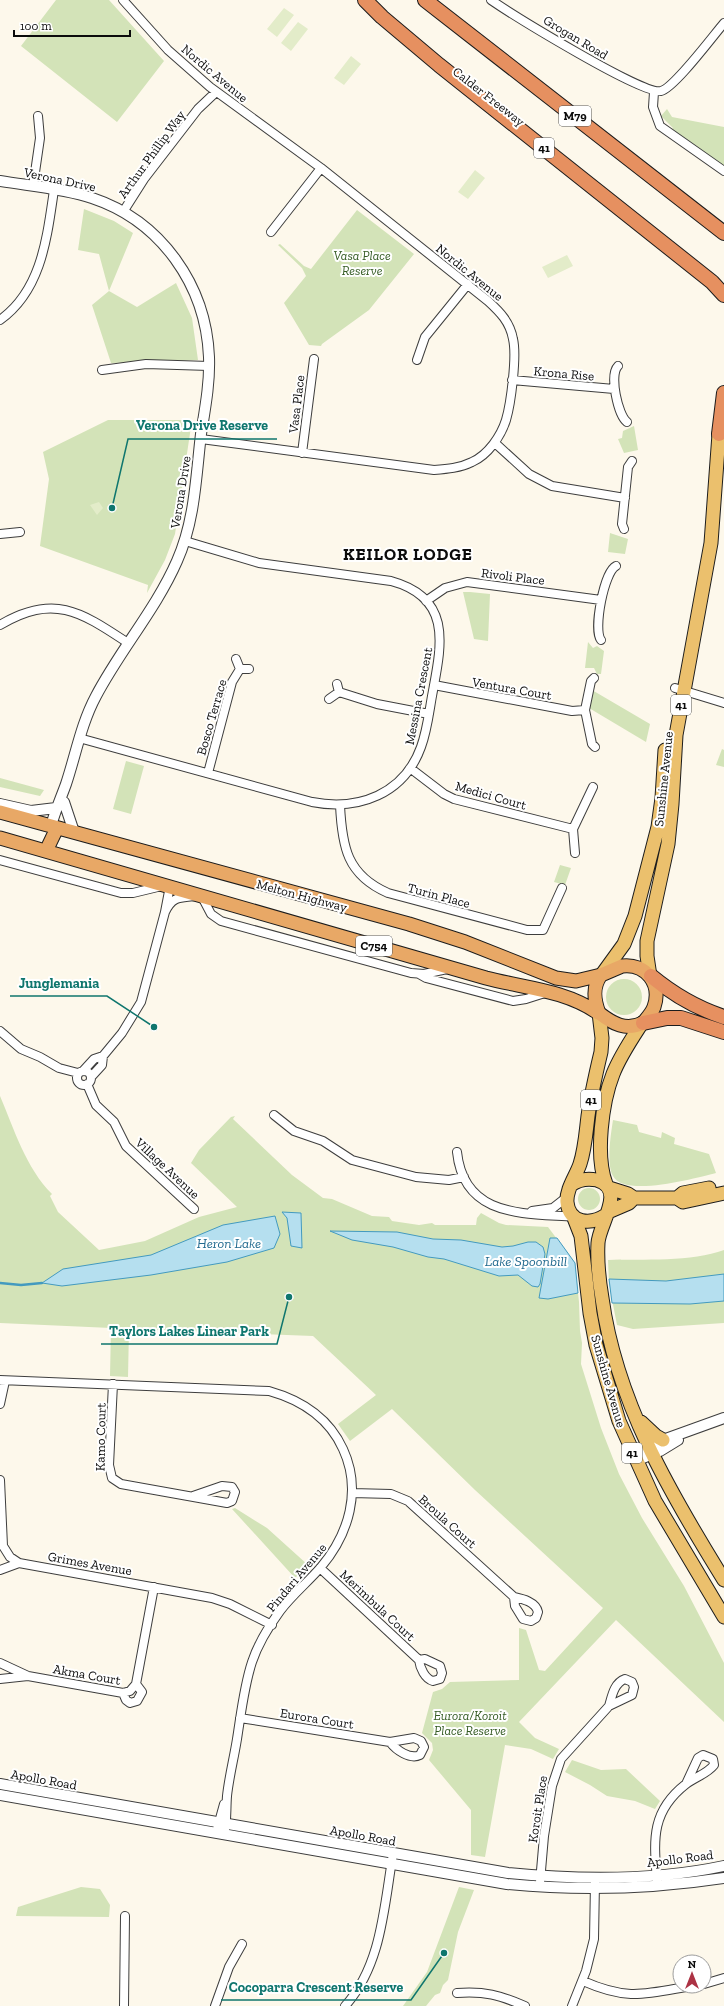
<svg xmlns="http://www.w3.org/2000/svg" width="724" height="2006" font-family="'Zilla Slab',serif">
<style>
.green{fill:#d3e3b8}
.pitch{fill:#e3ecc9}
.water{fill:#b5dfef;stroke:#439abf}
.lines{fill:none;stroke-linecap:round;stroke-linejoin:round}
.stream{stroke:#439abf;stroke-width:2.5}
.minor-casing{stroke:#3e3e3e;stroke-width:10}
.tertiary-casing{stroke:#3e3e3e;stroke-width:12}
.primary-casing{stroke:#1c1c1c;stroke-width:15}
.trunk-casing{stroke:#1c1c1c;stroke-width:15}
.motorway-casing{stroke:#1c1c1c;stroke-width:16}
.minor{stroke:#fff;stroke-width:8}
.tertiary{stroke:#fff;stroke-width:10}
.primary{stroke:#ebc06d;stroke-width:13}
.trunk{stroke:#e8a866;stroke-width:13}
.motorway{stroke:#e69060;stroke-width:14}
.labels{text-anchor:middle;stroke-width:4;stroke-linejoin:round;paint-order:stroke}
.shield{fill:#fff;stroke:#545454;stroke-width:1}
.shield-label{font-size:12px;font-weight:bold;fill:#0b0b0b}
.street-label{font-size:13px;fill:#0b0b0b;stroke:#fff}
.park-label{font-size:13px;font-style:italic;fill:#345b23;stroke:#fff}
.water-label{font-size:14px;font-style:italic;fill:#226a8f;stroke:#fff}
.district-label{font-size:17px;font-weight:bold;letter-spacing:1px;fill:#0b0b0b;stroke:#fff}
.leader{fill:none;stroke:#0f766e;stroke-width:1.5}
.callout-dot{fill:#0f766e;stroke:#fff;stroke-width:1.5}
.callout-label{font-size:14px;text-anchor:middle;font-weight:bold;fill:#0f766e;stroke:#fff;stroke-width:4;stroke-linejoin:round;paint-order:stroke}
</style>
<rect width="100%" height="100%" fill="#fdf8eb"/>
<path class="green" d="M56,0H109L164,61L117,122L21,46Z
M667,109L672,117L724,127V166L672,129L673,128L661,116Z
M84,209L114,221L133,233L109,291L137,307L176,283L192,318L198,360L111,363L92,305L109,291L99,254L78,250Z
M357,210L414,254L369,310L322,344L321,346L309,345L284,303L306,276L302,268L278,245L280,244L304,266L311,269Z
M108,420H192L175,534L165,560L147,593L148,585L40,546L49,479L43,452Z
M634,426L638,450L624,453L618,439L622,438L623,431Z
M610,533L628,539L625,554L608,552Z
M470,592L490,594L488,641L474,639L463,592Z
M588,642L593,648L597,646L604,651L601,674H597L594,668H585Z
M592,690L650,724L646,742L589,708Z
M722,749L724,750V767L716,765Z
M126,761L144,766L131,814L113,809Z
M0,778L44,790L40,796L0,787Z
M560,865L571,868L565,885L554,882Z
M606 997a18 18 0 1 1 36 0a18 18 0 1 1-36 0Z
M0,1096C14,1129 26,1168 52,1194L50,1196L58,1212L99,1250L145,1241L199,1217L237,1207L191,1163L199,1150L231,1117L235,1116L233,1119L292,1175L323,1198L332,1199L372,1216L389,1217L392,1221L419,1225L432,1223L435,1225H476L477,1218L481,1213L499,1223L506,1225L548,1227L575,1263L579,1302L580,1331L582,1343L581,1364L601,1428L619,1474L642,1518L684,1586L724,1663V1722L616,1620L519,1722L535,1738L559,1749L553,1759L531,1749L505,1745L485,1857L471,1855V1810L429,1760L433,1750L432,1743L422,1733L433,1692L442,1689L450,1682L519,1680V1628L526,1630L539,1670L545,1671L603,1608L475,1490L392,1409L350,1441L338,1424L376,1395L313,1336L129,1329L128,1377L110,1376L111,1328L0,1323Z
M613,1120L637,1125L639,1132L661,1138L662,1132L675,1138L674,1144L709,1154L716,1173C696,1178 624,1198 613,1176C606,1164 611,1133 613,1120Z
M578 1199a11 11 0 1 1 22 0a11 11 0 1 1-22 0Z
M724,1250V1323L633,1329L617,1325L609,1284L608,1260C643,1259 692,1262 724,1250Z
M235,1508L267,1528L308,1565L295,1578L232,1509Z
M572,1760L601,1770L626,1769L660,1801L655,1809L635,1801L607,1796L590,1785L565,1772Z
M81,1887L100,1889L110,1905L109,1917L16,1916L18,1907Z
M459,1887L474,1890L458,1932L448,1980L443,1985L440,1993L435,1995L426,2006H403L427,1972Z"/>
<path class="pitch" d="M284,8L294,15L277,37L267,29Z
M298,22L308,29L291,51L281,43Z
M351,56L361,64L344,85L334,78Z
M475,170L485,178L468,199L458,192Z
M567,255L573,266L548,278L542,267Z
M99,502L103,508L97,515L90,505Z"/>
<path class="water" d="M282,1212L301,1213L302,1248L291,1246L287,1218Z
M275,1216L280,1234L274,1248L227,1262L151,1275L62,1286L42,1283L63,1269L151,1255L223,1225Z
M330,1231L397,1232L433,1239L461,1240L502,1247L513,1246L528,1242H536L543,1247L545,1254L540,1284L538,1287L532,1286L518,1275L499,1276L444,1259L428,1257L393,1247L352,1240Z
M550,1238H557L575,1263L578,1293L548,1299L539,1298Z
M724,1274V1301L690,1304L612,1303L609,1279L666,1281Z"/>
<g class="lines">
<path class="stream" d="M0,1283L21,1285L42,1283"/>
<defs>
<path id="minor" d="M123,0L168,50L210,87L321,168L488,301C500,312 510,322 513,339C517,356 511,403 506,420C501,436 488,455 472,462C460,468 447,469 434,470L201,439
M491,0C513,15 644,96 661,91C674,88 713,36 724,23
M654,92L653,107L660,126L724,171
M33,186L40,138L38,116
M123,212L144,179L198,109L216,92
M271,232L321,168
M0,320C42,290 47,237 54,190
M417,360L425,337L468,284
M618,366C609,375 618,415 627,422
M102,370L146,364L209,366
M512,380L614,389
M495,443L529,474L552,486L625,498
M302,453L314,359
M624,529L622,524L628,467L632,461
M0,534L20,532
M426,601L445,588L467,582L601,600
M0,625C54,593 81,612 128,643
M601,640C593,630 604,572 616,566
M236,659L240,669H249
M594,678L591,681L585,710L592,744L595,747
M337,684L339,692
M434,685L572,711L585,710
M675,688L724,703
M339,692L377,704L429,714
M329,699L339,692
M79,738L312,802C359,811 404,794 421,747C427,731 429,713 432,696C441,647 454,598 391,581L259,563L185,541
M410,768L444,794L454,799L573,829
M208,773L232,682L240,669
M340,805C342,847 347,875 388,893L527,930H543L562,888
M575,853L573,829L593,787
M0,860L121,893H133L162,886
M165,912C174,893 183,899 201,895L211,914L221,921L411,973L424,974L447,969
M419,974L426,978L513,1001L526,999L548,992
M0,1031L21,1049L40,1057L59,1068L78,1073
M77 1078a7 7 0 1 1 14 0a7 7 0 1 1-14 0Z
M83,1071L94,1059L103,1056L122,1033L141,1002L165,912L170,886
M91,1077L102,1065L103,1056
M87,1084L96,1105L114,1122L126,1146L194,1209
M274,1115L294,1131L323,1141L352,1160L416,1177L449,1180L464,1177
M457,1152C464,1218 524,1213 574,1217
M532,1211L553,1208L567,1197
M0,1380L269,1391C301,1400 329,1418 343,1449C362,1490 349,1534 321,1567C308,1582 292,1595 280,1611C269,1626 258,1644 252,1662C244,1686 241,1714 237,1739C234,1758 229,1777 227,1796C226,1809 227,1822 224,1835
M113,1384L109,1465L112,1478L121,1484L227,1503L232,1501L235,1492L232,1487L222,1486L193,1496
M0,1404L5,1381
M0,1480L3,1546L10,1557L19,1563L212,1598L230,1604L272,1625
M352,1493L391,1494L408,1501L514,1597
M320,1568L419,1660C420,1668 425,1679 433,1681L440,1679L442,1673L440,1666L425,1659L419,1660
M0,1570L19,1563
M514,1597C523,1599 536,1602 538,1612L536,1618L531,1621L523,1619L515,1606Z
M0,1663L28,1676L123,1693L130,1691L136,1684L154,1587
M0,1679L28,1676
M123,1693L126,1700L130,1703L137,1701L142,1692L136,1684
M240,1718L390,1742
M414,1738L421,1741L424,1747L420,1755C410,1760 396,1750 390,1742Z
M216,1833L224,1804
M657,1881C654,1841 650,1812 686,1784C695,1777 707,1774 714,1765L713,1759L703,1755L698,1758L686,1784
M540,1882L544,1836L552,1786L561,1759L609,1706L632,1695L634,1687L632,1682L625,1679C614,1683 612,1696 609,1706
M583,1981C628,2001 645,1994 691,1986
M704,1984L724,1978
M457,1993C485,1991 499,1995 525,2006
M124,2006L125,1916
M215,2006L229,1967L242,1944
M345,2006C382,1965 384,1906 393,1854
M572,2006L586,1971L594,1939L595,1882"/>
<path id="tertiary" d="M0,181C30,186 62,188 92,198C161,221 206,285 209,357C210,383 205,409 201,434C196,476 195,521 177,561C156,609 120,650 96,696C81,724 76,754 66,784C61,798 55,811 51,826
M64,802L74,832
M0,804L31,811L56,808
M632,1454L663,1440L724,1418
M636,1461L660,1451L678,1440
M0,1784L508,1873C579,1880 654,1881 724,1866
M0,1795L507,1884C579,1891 652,1889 724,1878"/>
<path id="primary" d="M603,973L624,944L635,916L658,827L662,798L665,750
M650,976L647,956V941L668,844L672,804L676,735L711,543L719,434
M599,1013L602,1038L601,1052C596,1073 591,1094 588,1116C586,1132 585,1149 580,1164C576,1176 566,1189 567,1202C569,1224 591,1225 606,1215
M606,1184C595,1156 602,1102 613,1074C620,1056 631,1040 642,1023
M571,1185C579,1179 587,1178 597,1180C627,1189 599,1224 598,1243C597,1261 599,1280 602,1298C616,1401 670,1493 724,1580
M609,1188L628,1194L634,1198H677L683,1202L724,1193
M677,1198L683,1193L709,1188
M608,1212L629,1203L634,1198
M574,1218L581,1236L590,1313L596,1345L619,1421L655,1501L724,1617
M641,1422L656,1436L663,1440"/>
<path id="trunk" d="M0,812L409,924L465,942L556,978L576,981L601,975
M0,838L486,978C524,988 565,990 598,1013
M46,851L57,828
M622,966C646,963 662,984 654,1007C652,1013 647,1018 643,1023C626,1031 613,1024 599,1013C594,1000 592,987 601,975Z"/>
<path id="motorway" d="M365,0L382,17L439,65L712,282L724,295
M425,0L724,233
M719,434L724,393
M651,976C674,995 696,1008 724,1017
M643,1023L667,1018H681L724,1032"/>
</defs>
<use href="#minor" class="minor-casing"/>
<use href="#tertiary" class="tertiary-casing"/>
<use href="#primary" class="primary-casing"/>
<use href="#trunk" class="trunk-casing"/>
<use href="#motorway" class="motorway-casing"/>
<use href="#minor" class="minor"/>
<use href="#tertiary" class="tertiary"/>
<use href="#primary" class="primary"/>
<use href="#trunk" class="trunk"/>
<use href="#motorway" class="motorway"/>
</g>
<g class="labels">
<g class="shield">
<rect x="559" y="106" width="32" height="20" rx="3"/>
<rect x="534" y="138" width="20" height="20" rx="3"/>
<rect x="671" y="695" width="20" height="20" rx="3"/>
<rect x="356" y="936" width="36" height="20" rx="3"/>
<rect x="581" y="1090" width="20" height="20" rx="3"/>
<rect x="622" y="1443" width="20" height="20" rx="3"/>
</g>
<g class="shield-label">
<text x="575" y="120">M79</text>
<text x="544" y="152">41</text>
<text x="681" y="709">41</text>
<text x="374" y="950">C754</text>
<text x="591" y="1104">41</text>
<text x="632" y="1457">41</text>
</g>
<g class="street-label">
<text transform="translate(576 37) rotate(31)" y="5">Grogan Road</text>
<text transform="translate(215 73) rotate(40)" y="5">Nordic Avenue</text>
<text transform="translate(489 96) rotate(38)" y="5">Calder Freeway</text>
<text transform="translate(151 154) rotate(-54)" y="5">Arthur Phillip Way</text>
<text transform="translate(60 179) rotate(12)" y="5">Verona Drive</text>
<text transform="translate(470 272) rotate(39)" y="5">Nordic Avenue</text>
<text transform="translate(564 373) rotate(5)" y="5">Krona Rise</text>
<text transform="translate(296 404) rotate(-83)" y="5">Vasa Place</text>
<text transform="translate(180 492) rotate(-81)" y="5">Verona Drive</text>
<text transform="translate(513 576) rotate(7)" y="5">Rivoli Place</text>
<text transform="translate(512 688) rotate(10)" y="5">Ventura Court</text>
<text transform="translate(418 696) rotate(-79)" y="5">Messina Crescent</text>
<text transform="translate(211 717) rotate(-74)" y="5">Bosco Terrace</text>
<text transform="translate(663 779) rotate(-84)" y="5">Sunshine Avenue</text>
<text transform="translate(491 795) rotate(16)" y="5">Medici Court</text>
<text transform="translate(302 895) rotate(15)" y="5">Melton Highway</text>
<text transform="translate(439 895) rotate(15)" y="5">Turin Place</text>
<text transform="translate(168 1168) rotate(43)" y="5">Village Avenue</text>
<text transform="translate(609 1381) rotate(74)" y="5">Sunshine Avenue</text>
<text transform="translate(100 1437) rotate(-89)" y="5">Kamo Court</text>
<text transform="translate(448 1521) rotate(42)" y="5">Broula Court</text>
<text transform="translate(90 1563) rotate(10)" y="5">Grimes Avenue</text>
<text transform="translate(296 1577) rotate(-50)" y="5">Pindari Avenue</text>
<text transform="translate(378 1605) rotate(43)" y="5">Merimbula Court</text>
<text transform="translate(87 1674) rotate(10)" y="5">Akma Court</text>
<text transform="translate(317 1718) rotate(9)" y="5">Eurora Court</text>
<text transform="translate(44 1779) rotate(10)" y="5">Apollo Road</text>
<text transform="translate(537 1809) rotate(-81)" y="5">Koroit Place</text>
<text transform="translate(363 1835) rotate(10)" y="5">Apollo Road</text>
<text transform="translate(680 1858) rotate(-7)" y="5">Apollo Road</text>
</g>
<g class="park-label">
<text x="362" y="260">Vasa Place<tspan x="362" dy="15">Reserve</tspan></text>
<text x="470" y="1720">Eurora/Koroit<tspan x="470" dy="15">Place Reserve</tspan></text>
</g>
<g class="water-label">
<text x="229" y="1248">Heron Lake</text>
<text x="526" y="1266">Lake Spoonbill</text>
</g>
<g class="district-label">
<text x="408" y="560">KEILOR LODGE</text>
</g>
</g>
<path class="leader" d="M112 508L128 439H277M154 1027L107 996H10M289 1297L277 1344H101M444 1953L411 2000H221"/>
<g class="callout-dot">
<circle cx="112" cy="508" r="4"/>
<circle cx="154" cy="1027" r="4"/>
<circle cx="289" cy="1297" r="4"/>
<circle cx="444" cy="1953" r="4"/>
</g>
<g class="callout-label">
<text x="202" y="430">Verona Drive Reserve</text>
<text x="59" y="988">Junglemania</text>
<text x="189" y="1336">Taylors Lakes Linear Park</text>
<text x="316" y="1992">Cocoparra Crescent Reserve</text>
</g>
<g transform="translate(692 1974)"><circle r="19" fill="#ffffff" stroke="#9d9d9d"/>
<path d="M0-3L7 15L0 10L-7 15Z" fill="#ac3244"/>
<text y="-6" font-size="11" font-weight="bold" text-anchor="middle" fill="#0b0b0b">N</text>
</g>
<path d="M14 30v6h116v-6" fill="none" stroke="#0b0b0b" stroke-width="2"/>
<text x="20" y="30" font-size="12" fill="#0b0b0b" stroke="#ffffff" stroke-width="3" paint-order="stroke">100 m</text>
</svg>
